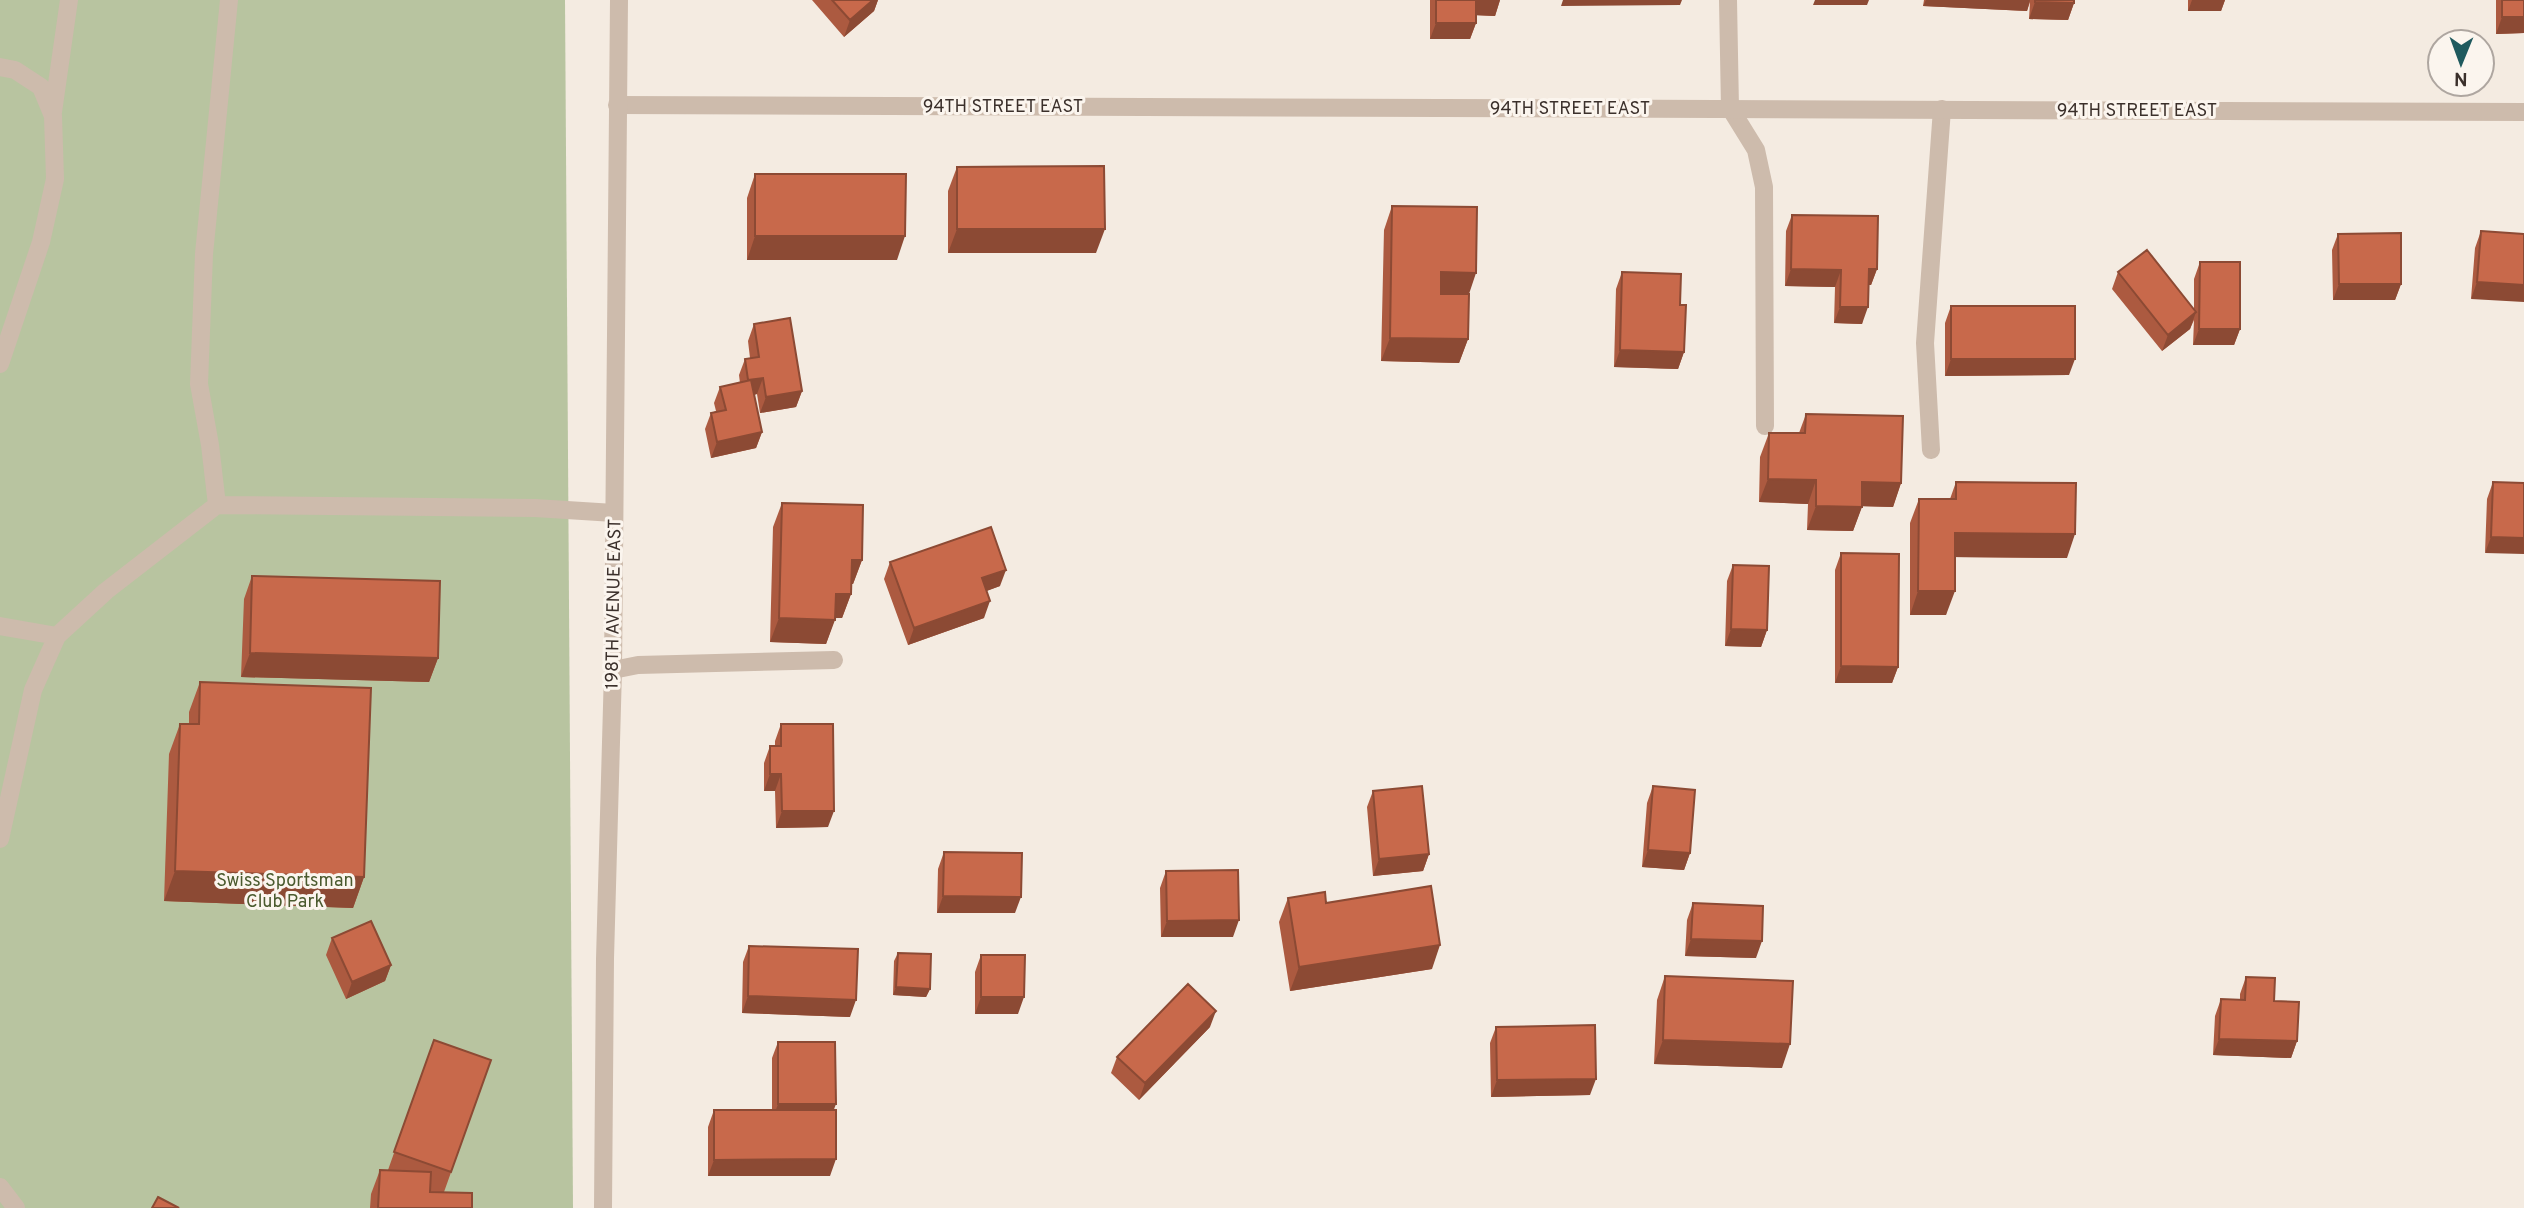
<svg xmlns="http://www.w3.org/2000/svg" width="2524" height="1208" font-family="Overpass,sans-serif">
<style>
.green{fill:#b8c4a0}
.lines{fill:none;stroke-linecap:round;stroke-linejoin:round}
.service{stroke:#cdbbac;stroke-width:18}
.minor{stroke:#cdbbac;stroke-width:18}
.tertiary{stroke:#cdbbac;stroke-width:18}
.wall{fill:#ac5a40}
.shaded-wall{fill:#8c4a34}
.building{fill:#c8694b;stroke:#8c4a34;stroke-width:2}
.labels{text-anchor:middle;stroke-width:6;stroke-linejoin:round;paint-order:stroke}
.street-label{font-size:18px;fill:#3b302b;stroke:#fbf5ee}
.park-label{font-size:18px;fill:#4a5a2e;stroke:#fbf5ee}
</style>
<rect width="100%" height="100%" fill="#f4ebe1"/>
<path class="green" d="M0,0H565L573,1208H0Z"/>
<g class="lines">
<path class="service" d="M0,67L15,70L41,87L53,116L55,179L41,242L0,364
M1730,108L1756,150L1764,187L1765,426
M53,112L69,0
M1931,450L1925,343L1942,109
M217,505L535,508L614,513
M0,626L57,636
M613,670L638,665L834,660
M0,839L33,690L57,636L106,591L217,505L210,445L199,384L204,254L229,0
M0,1187L16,1208"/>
<path class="minor" d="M1728,0L1730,108
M617,105L2524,112"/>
<path class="tertiary" d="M603,1208L605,959L613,670L619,0"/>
</g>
<path class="wall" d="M812,0H878L874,11L844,37Z
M1430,0H1500L1495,16L1476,15V23L1470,39H1430Z
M1924,0H2074V3L2068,20L2029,19L2030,2L2027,11L1923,6Z
M2188,0H2225L2221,11H2188Z
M2496,0H2524V33L2496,34Z
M957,167L1096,253H948V191Z
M755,174L897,260H747V198Z
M1392,206L1469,294L1468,339L1459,363L1381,361L1384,230Z
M1792,215L1877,269L1871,285H1869L1862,324L1834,323L1835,287L1785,286L1786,231Z
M2481,231L2524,234L2471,299L2475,248Z
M2338,234L2401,284L2395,300H2333L2332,250Z
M2200,262L2240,329L2234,345H2193L2194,320L2190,329L2162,351L2112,289L2118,272L2194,309V279Z
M1622,272L1680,305L1684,352L1678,369L1614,367L1616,289Z
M1951,306L2069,375L1945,376V323Z
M754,324L802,391L796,407L760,413L757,394L754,395L762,432L756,448L711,458L705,429L711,413L716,411L714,403L720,387L740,383L739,375L745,359L750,358L748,341Z
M1806,414L1901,483L1893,507L1862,506L1853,531L1807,530L1808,504L1759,502L1760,457L1769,433H1799Z
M1956,482L2067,558L1955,557L1946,615H1910V523L1919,499H1950Z
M2493,482L2524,483L2485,553L2487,499Z
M782,503L862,560L853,584H851V594L842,618H835L826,644L770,642L773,527Z
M1841,553L1898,667L1892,683H1835V570Z
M890,562L1000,586L986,591L984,618L908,645L884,579Z
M1733,565L1767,630L1761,647L1725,646L1727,581Z
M252,576L438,658L429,682L241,677L244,599Z
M200,682L364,877L353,908L164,901L169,754L180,724H189V712Z
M781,724L828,827L776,828L775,791H764V763L770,746H775V741Z
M1653,786L1690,853L1684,870L1642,867L1647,803Z
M1373,791L1429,854L1423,871L1373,876L1367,807Z
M944,852L1015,913H937L938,869Z
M1166,871L1233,937H1161L1160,888Z
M1288,898L1326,903L1432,969L1290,991L1279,922Z
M1693,903L1756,958L1685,956L1687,920Z
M332,938L391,965L385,981L346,999L326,955Z
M749,946L850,1017L742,1013L743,962Z
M898,953L930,989L926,997L893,995L894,961Z
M981,955L1018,1014H975V972Z
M1665,976L1782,1068L1654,1064L1657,1000Z
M2246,977L2274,1001L2297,1041L2291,1058L2213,1055L2215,1016L2221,999L2240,1000V994Z
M1210,1027L1139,1100L1111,1073L1117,1057Z
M1496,1027L1590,1095L1491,1097L1490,1043Z
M434,1040L491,1060L444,1192L472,1208H370L371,1194L380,1170H388Z
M778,1042L833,1110L830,1176H708V1127L714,1110H772V1058Z"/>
<path class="shaded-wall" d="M873,0H878L874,11L844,37L850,20Z
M1476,0H1500L1495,16L1470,15Z
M1563,0H1682L1680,5L1561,6Z
M1815,0H1869L1867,5H1813Z
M1926,0H2030L2027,11L1923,6Z
M2192,0H2225L2221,11H2188Z
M2035,2L2074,3L2068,20L2029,19Z
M2502,17H2524V33L2496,34Z
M1436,23H1476L1470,39H1430Z
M957,229H1105L1096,253H948Z
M755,236H905L897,260H747Z
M1791,269L1841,270L1835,287L1785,286Z
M1869,269H1877L1871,285H1863Z
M1441,272L1476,273L1468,297L1432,296Z
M2477,282L2524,285V302L2471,299Z
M2339,284H2401L2395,300H2333Z
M1840,307H1868L1862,324L1834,323Z
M2196,312L2190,329L2162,351L2168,335Z
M2199,329H2240L2234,345H2193Z
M1390,338L1468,339L1459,363L1381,361Z
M1620,350L1684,352L1678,369L1614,367Z
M1951,359H2075L2069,375L1945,376Z
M763,378L757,394L742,397L748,380Z
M802,391L796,407L760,413L766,397Z
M762,432L756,448L711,458L717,442Z
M1768,479L1816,480L1808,504L1759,502Z
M1862,482L1901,483L1893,507L1854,506Z
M1816,506L1862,507L1853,531L1807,530Z
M1955,533L2075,534L2067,558L1946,557Z
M2491,537L2524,538V554L2485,553Z
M852,560H862L853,584H843Z
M1006,570L1000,586L976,595L982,578Z
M1918,591H1955L1946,615H1910Z
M836,594H851L842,618H827Z
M990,601L984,618L908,645L914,628Z
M779,618L835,620L826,644L770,642Z
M1731,629L1767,630L1761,647L1725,646Z
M250,653L438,658L429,682L241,677Z
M1841,666L1898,667L1892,683H1835Z
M770,774H781L775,791H764Z
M782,811H834L828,827L776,828Z
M1648,850L1690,853L1684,870L1642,867Z
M1429,854L1423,871L1373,876L1379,859Z
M175,871L364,877L353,908L164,901Z
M943,896L1021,897L1015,913H937Z
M1239,920L1233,937H1161L1167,921Z
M1691,939L1762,941L1756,958L1685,956Z
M1440,945L1432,969L1290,991L1299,967Z
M391,965L385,981L346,999L352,982Z
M896,987L930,989L926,997L893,995Z
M748,996L856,1000L850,1017L742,1013Z
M981,997H1024L1018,1014H975Z
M1216,1011L1210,1027L1139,1100L1145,1083Z
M2219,1039L2297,1041L2291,1058L2213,1055Z
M1663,1040L1790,1044L1782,1068L1654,1064Z
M1596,1079L1590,1095L1491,1097L1497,1080Z
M778,1104H836L830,1120L772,1121Z
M836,1159L830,1176H708L714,1160Z"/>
<path class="building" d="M832,0H873L850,20Z
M1436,0H1476V23H1436Z
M2035,0H2074V3L2035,2Z
M2502,0H2524V17H2502Z
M1104,166L1105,229H957V167Z
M755,174H906L905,236H755Z
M1392,206L1477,207L1476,273L1441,272V294H1469L1468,339L1390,338Z
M1792,215L1878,216L1877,269H1869L1868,307H1840L1841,270L1791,269Z
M2481,231L2524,234V285L2477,282Z
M2401,233V284H2339L2338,234Z
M2147,250L2196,312L2168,335L2118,272Z
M2200,262H2240V329H2199Z
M1622,272L1681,274L1680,305H1686L1684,352L1620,350Z
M1951,306H2075V359H1951Z
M790,318L802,391L766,397L763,378L748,380L745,359L759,357L754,324Z
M751,380L762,432L717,442L711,413L726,410L720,387Z
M1806,414L1903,416L1901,483L1862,482V507L1816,506V480L1768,479L1769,433H1805Z
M1956,482L2076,483L2075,534L1955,533V591H1918L1919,499H1956Z
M2493,482L2524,483V538L2491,537Z
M782,503L863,505L862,560H852L851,594H836L835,620L779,618Z
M991,527L1006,570L982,578L990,601L914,628L890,562Z
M1841,553L1899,554L1898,667L1841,666Z
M1733,565L1769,566L1767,630L1731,629Z
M252,576L440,581L438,658L250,653Z
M200,682L371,688L364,877L175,871L180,724H199Z
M781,724H833L834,811H782L781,774H770V746H781Z
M1422,786L1429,854L1379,859L1373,791Z
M1653,786L1695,790L1690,853L1648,850Z
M944,852L1022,853L1021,897L943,896Z
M1238,870L1239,920L1167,921L1166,871Z
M1431,886L1440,945L1299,967L1288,898L1325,892L1326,903Z
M1693,903L1763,906L1762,941L1691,939Z
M371,921L391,965L352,982L332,938Z
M749,946L858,949L856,1000L748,996Z
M898,953L931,954L930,989L896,987Z
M981,955H1025L1024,997H981Z
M1665,976L1793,981L1790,1044L1663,1040Z
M2246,977L2275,978L2274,1001L2299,1002L2297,1041L2219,1039L2221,999L2245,1000Z
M1188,984L1216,1011L1145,1083L1117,1057Z
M1595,1025L1596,1079L1497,1080L1496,1027Z
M434,1040L491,1060L451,1172L394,1152Z
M778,1042H835L836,1104H778Z
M714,1110H836V1159L714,1160Z
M380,1170L431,1172L430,1192L472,1193V1208H378Z
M158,1197L179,1208H152Z"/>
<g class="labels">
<g class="street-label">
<text x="1003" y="112">94TH STREET EAST</text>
<text x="1570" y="114">94TH STREET EAST</text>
<text x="2137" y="116">94TH STREET EAST</text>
<text transform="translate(613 604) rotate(-89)" y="6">198TH AVENUE EAST</text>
</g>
<g class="park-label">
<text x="285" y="886">Swiss Sportsman<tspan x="285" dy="21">Club Park</tspan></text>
</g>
</g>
<g transform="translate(2461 63) rotate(181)"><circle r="33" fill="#fbf5ee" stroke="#aea6a0" stroke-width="2"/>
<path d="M0-5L12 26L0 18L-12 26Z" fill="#1f5a5e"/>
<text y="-10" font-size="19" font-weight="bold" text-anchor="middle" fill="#3b302b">N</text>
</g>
</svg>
